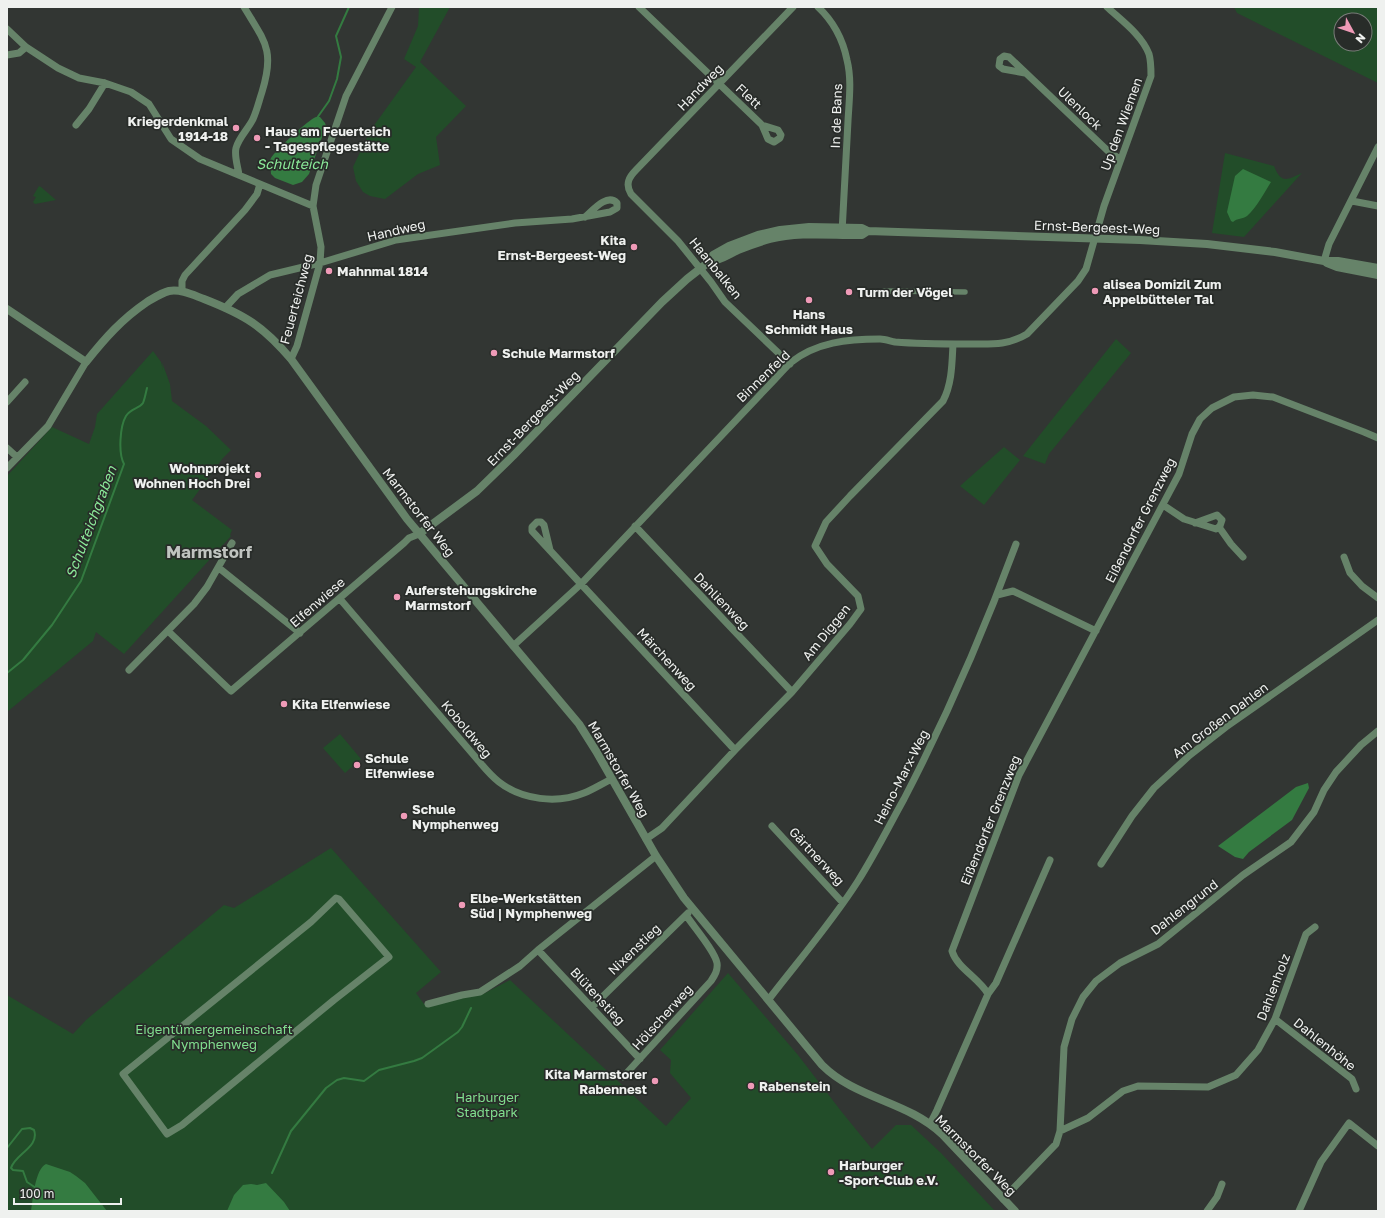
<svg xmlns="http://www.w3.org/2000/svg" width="1385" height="1218" font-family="'Golos Text',sans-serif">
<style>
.green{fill:#224d29;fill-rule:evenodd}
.water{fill:#347b41}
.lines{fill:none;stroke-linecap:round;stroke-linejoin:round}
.stream{stroke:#347b41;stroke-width:2}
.pedestrian{stroke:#668369;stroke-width:5.5}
.minor{stroke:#668369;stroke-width:7}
.tertiary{stroke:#668369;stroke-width:8}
.poi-dot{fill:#ef9ab7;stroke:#282c29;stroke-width:1.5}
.labels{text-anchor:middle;stroke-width:3.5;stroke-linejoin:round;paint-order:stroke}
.street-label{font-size:13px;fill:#eff1ef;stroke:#282c29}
.poi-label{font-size:13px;font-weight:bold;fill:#eff1ef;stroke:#282c29;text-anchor:start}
.park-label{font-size:13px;fill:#80de8e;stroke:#282c29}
.water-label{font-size:14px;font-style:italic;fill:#8bea99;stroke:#282c29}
.district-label{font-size:17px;font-weight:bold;fill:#c0c4c0;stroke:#282c29}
</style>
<rect width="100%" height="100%" fill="#323633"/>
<path class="green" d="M419,7H450L420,62L466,106L436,137L440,165L418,174L385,199L370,196L363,192L356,181L353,167L370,131L416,67L404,59L418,26Z
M1234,7H1378V83L1237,13ZM1341,20H1365V44H1341Z
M1225,153L1274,166C1281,184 1287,180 1302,173L1244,237L1212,233Z
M39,186L41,187L56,200L35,204L33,202L36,197L33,196Z
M1116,339L1131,353L1049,454L1045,464L1023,456Z
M153,351L161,362L163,370L162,362L170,384L172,401L206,426L231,450L223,458L192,500L232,530L230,535L231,536L124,654L96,632L93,641L7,712V476L52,427L89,444L95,427L97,414Z
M1004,447L1020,460L984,505L960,486Z
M340,734L361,759L345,773L323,748Z
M331,848L441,972L416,993L424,1004L483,994L510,980L666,1126L691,1098L670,1073L671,1060L660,1050L728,973L798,1055L841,1111L872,1149L896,1125H911L941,1153L995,1211H7V995L73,1034L86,1020L224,905L234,908Z"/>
<path class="water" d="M316,117H320L325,123L326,126L309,174L302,182L293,185L275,178L271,174C271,169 269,162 271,158C275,151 309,119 316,117Z
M1243,169L1271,182C1264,193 1257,207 1247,216C1243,219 1237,218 1233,222L1231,221L1227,212L1235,176Z
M1308,783L1309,788L1292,820L1249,852L1243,859L1235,857L1218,846L1296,787Z
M46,1164L70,1172L76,1176L85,1183L107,1211H31C33,1199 35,1169 46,1164Z
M266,1183L284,1202L290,1211H227L234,1195L243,1185L251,1184L257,1185Z"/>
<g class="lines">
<path class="stream" d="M317,118L329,101L337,79L341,57L336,36L349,7
M7,673L23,660L52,625L81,581L124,464C118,453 120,426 126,416C131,408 139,409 143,403C145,398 146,392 147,388
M7,1148L22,1129L30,1128L34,1130C40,1147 15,1154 11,1168L13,1170L23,1171L27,1182L36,1188
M272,1173L291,1131L326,1088L337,1080L344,1078L364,1081L379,1070L414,1061L422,1058L458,1032L462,1027L471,1008"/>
<path class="pedestrian" d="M884,291L965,292"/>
<path class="minor" d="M639,7L762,125L768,139L774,142L780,138L781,135L778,130L762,125
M818,7C833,21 843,40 847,60C852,80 849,101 848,121C846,158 844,195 842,232
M7,29L26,47L58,68L79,78L105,83L131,92L149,104L171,139L200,159L313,206
M7,55L19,53L26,47
M1025,73L1003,69L999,66L1000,59L1004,56L1009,57L1109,152L1120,159
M76,125L89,109L105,83
M239,175C238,167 234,156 236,148C239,137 249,128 253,119C257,110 259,101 262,92C275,50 265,42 244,7
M1352,201L1378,206
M1324,261L1329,244L1378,147
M182,291V281L185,275L245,210L257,194L260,184
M225,308L238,294L270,275L320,263L396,240L515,223L572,219L610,212L617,208V203C607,193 593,210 585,217
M291,359L297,346L320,263L321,247L313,206L316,185L346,96L392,7
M790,364L725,302L711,282L678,241L631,194C625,184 629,177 636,170L793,7
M7,402L25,382
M7,448L17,457
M7,468L48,426L86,362
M1163,505L1184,519L1216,529L1220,526L1222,520L1217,515L1195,523
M635,526L792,692
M1219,527L1231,544L1243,557
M550,550L544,525L541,522H537L532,527V531L581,584L735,750
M1344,557L1350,573L1362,586L1378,598
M219,568L300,633
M997,595L1013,591L1096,631
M340,599L477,759C484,767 490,775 499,782C522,800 557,804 584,793C594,789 603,783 612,779
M168,631L231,691L404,543L409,538L419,534
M513,646L581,584L775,379C780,374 785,368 790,363C816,342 848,339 880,339C885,339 890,341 895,342C919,344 944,344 968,344C991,344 1007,346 1027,334L1078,281L1086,269L1104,206L1151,76C1151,69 1151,61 1149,54C1142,35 1121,20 1107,7
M129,670L194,604L207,587L232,543
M772,826L843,903
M646,839L662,828L735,750L792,692L850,624L861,609L858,596L827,564L815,546L826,522L850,496L943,401C952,384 952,363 953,344
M1101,864L1132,816L1154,788L1190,755L1226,727L1378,620
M336,898L339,899L389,957L334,1000L182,1125L167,1134L123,1074L311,922Z
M538,950L640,1059
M988,994L996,983L1050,860
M769,999C799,960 832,922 858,881C875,854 889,826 904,799C947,716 984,631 1016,544
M428,1004L462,995L480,992L520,966L538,950L656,856
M592,1007L688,913
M1275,1019L1352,1079L1356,1089
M623,1077L711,981C715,975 718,970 717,963C715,951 693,926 686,915
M930,1124L937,1110L988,994C979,978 957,968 952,951L1019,775L1179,474L1192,434L1200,419L1212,408L1234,397L1253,395L1273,397L1364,432L1378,438
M1060,1131L1088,1118L1123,1091L1138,1086L1208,1087L1236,1075L1258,1050L1275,1019L1306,934L1315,927
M1003,1199L1056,1144L1060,1131L1064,1047L1072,1019L1083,997L1096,981L1120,963L1158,944L1243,875L1291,842L1314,812L1324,790L1336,772L1361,745L1378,731
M1207,1211L1217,1197L1222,1184
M1299,1211L1321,1162L1349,1123L1378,1146"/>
<path class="tertiary" d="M710,261C720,261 729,254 738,250C748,246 759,242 770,239C798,232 828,235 856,235H862L868,231
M1327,263L1337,267L1378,275
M7,309L86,362C105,338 122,319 147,302C154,298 161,293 169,291C181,289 193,295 204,299C245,315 263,326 291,359L407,519L579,724L596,751L656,856L684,898L822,1065C856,1099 907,1101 942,1134L1015,1211
M419,534L477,491L513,456L662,302L687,279L710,261L713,255L729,246L758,235L780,230L809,227L862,228L868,231L1140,240L1207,244L1275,252L1324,261H1338L1378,268"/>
</g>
<g class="poi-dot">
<circle cx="236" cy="128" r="4"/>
<circle cx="257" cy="138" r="4"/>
<circle cx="634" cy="247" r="4"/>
<circle cx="329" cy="271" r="4"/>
<circle cx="1095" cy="291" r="4"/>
<circle cx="849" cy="292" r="4"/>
<circle cx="809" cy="300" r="4"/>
<circle cx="494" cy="353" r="4"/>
<circle cx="258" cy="475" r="4"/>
<circle cx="397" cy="597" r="4"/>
<circle cx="284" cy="704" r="4"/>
<circle cx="357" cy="765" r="4"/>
<circle cx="404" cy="816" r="4"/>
<circle cx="462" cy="905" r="4"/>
<circle cx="655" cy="1081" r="4"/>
<circle cx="751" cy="1086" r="4"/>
<circle cx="831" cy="1172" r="4"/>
</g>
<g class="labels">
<g class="street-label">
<text transform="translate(700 87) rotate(-46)" y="5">Handweg</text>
<text transform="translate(749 96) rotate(43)" y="5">Flett</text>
<text transform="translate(1080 108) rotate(44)" y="5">Ulenlock</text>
<text transform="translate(836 116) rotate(-88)" y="5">In de Bans</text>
<text transform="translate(1121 124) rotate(-70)" y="5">Up den Wiemen</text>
<text transform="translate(1097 227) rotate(2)" y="5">Ernst-Bergeest-Weg</text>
<text transform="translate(396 230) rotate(-13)" y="5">Handweg</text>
<text transform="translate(716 268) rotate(51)" y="5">Haanbalken</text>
<text transform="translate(296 299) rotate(-75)" y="5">Feuerteichweg</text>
<text transform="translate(763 376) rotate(-44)" y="5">Binnenfeld</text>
<text transform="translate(533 418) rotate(-46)" y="5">Ernst-Bergeest-Weg</text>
<text transform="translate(419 512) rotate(52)" y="5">Marmstorfer Weg</text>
<text transform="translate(1140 520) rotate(-63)" y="5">Eißendorfer Grenzweg</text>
<text transform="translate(722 601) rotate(46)" y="5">Dahlienweg</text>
<text transform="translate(317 602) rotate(-41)" y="5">Elfenwiese</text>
<text transform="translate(826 632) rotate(-51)" y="5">Am Diggen</text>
<text transform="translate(667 659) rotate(47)" y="5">Märchenweg</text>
<text transform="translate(1220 720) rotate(-37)" y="5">Am Großen Dahlen</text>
<text transform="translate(467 729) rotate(50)" y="5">Koboldweg</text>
<text transform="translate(619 769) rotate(60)" y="5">Marmstorfer Weg</text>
<text transform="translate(901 777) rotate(-63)" y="5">Heino-Marx-Weg</text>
<text transform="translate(990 820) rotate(-68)" y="5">Eißendorfer Grenzweg</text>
<text transform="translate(817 856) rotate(47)" y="5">Gärtnerweg</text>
<text transform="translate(1184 907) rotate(-38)" y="5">Dahlengrund</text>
<text transform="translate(634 949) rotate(-44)" y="5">Nixenstieg</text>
<text transform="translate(1273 987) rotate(-69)" y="5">Dahlenholz</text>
<text transform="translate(598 996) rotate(47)" y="5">Blütenstieg</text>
<text transform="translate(662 1017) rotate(-48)" y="5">Hölscherweg</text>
<text transform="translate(1325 1044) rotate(39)" y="5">Dahlenhöhe</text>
<text transform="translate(976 1155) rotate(45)" y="5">Marmstorfer Weg</text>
</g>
<g class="poi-label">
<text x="228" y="126" text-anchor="end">Kriegerdenkmal<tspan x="228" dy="15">1914-18</tspan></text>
<text x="265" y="136">Haus am Feuerteich<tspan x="265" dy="15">- Tagespflegestätte</tspan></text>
<text x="626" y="245" text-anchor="end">Kita<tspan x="626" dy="15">Ernst-Bergeest-Weg</tspan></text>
<text x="337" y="276">Mahnmal 1814</text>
<text x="1103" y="289">alisea Domizil Zum<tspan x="1103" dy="15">Appelbütteler Tal</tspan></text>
<text x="857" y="297">Turm der Vögel</text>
<text x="809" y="319" text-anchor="middle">Hans<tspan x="809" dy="15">Schmidt Haus</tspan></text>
<text x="502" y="358">Schule Marmstorf</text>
<text x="250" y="473" text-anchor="end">Wohnprojekt<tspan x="250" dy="15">Wohnen Hoch Drei</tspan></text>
<text x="405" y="595">Auferstehungskirche<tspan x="405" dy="15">Marmstorf</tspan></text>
<text x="292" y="709">Kita Elfenwiese</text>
<text x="365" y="763">Schule<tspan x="365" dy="15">Elfenwiese</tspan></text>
<text x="412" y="814">Schule<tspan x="412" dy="15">Nymphenweg</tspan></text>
<text x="470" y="903">Elbe-Werkstätten<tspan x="470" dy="15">Süd | Nymphenweg</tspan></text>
<text x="647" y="1079" text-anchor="end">Kita Marmstorer<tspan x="647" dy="15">Rabennest</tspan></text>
<text x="759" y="1091">Rabenstein</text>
<text x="839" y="1170">Harburger<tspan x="839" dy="15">-Sport-Club e.V.</tspan></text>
</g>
<g class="park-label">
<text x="214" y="1034">Eigentümergemeinschaft<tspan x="214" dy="15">Nymphenweg</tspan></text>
<text x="487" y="1102">Harburger<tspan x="487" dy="15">Stadtpark</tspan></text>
</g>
<g class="water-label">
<text x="292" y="169">Schulteich</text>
<text transform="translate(91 522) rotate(-69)" y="5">Schulteichgraben</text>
</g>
<g class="district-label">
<text x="209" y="558">Marmstorf</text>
</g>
</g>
<rect width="1385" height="1218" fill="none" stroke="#eff1ef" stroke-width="16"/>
<g transform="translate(1353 32) rotate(130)"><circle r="19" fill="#282c29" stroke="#787b78"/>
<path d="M0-3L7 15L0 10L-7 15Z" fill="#ef9ab7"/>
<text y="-6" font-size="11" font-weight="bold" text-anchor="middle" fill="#eff1ef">N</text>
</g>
<path d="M14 1198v6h107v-6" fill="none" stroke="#eff1ef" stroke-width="2"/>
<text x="20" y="1198" font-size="12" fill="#eff1ef" stroke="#282c29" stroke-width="3" paint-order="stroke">100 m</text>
</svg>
